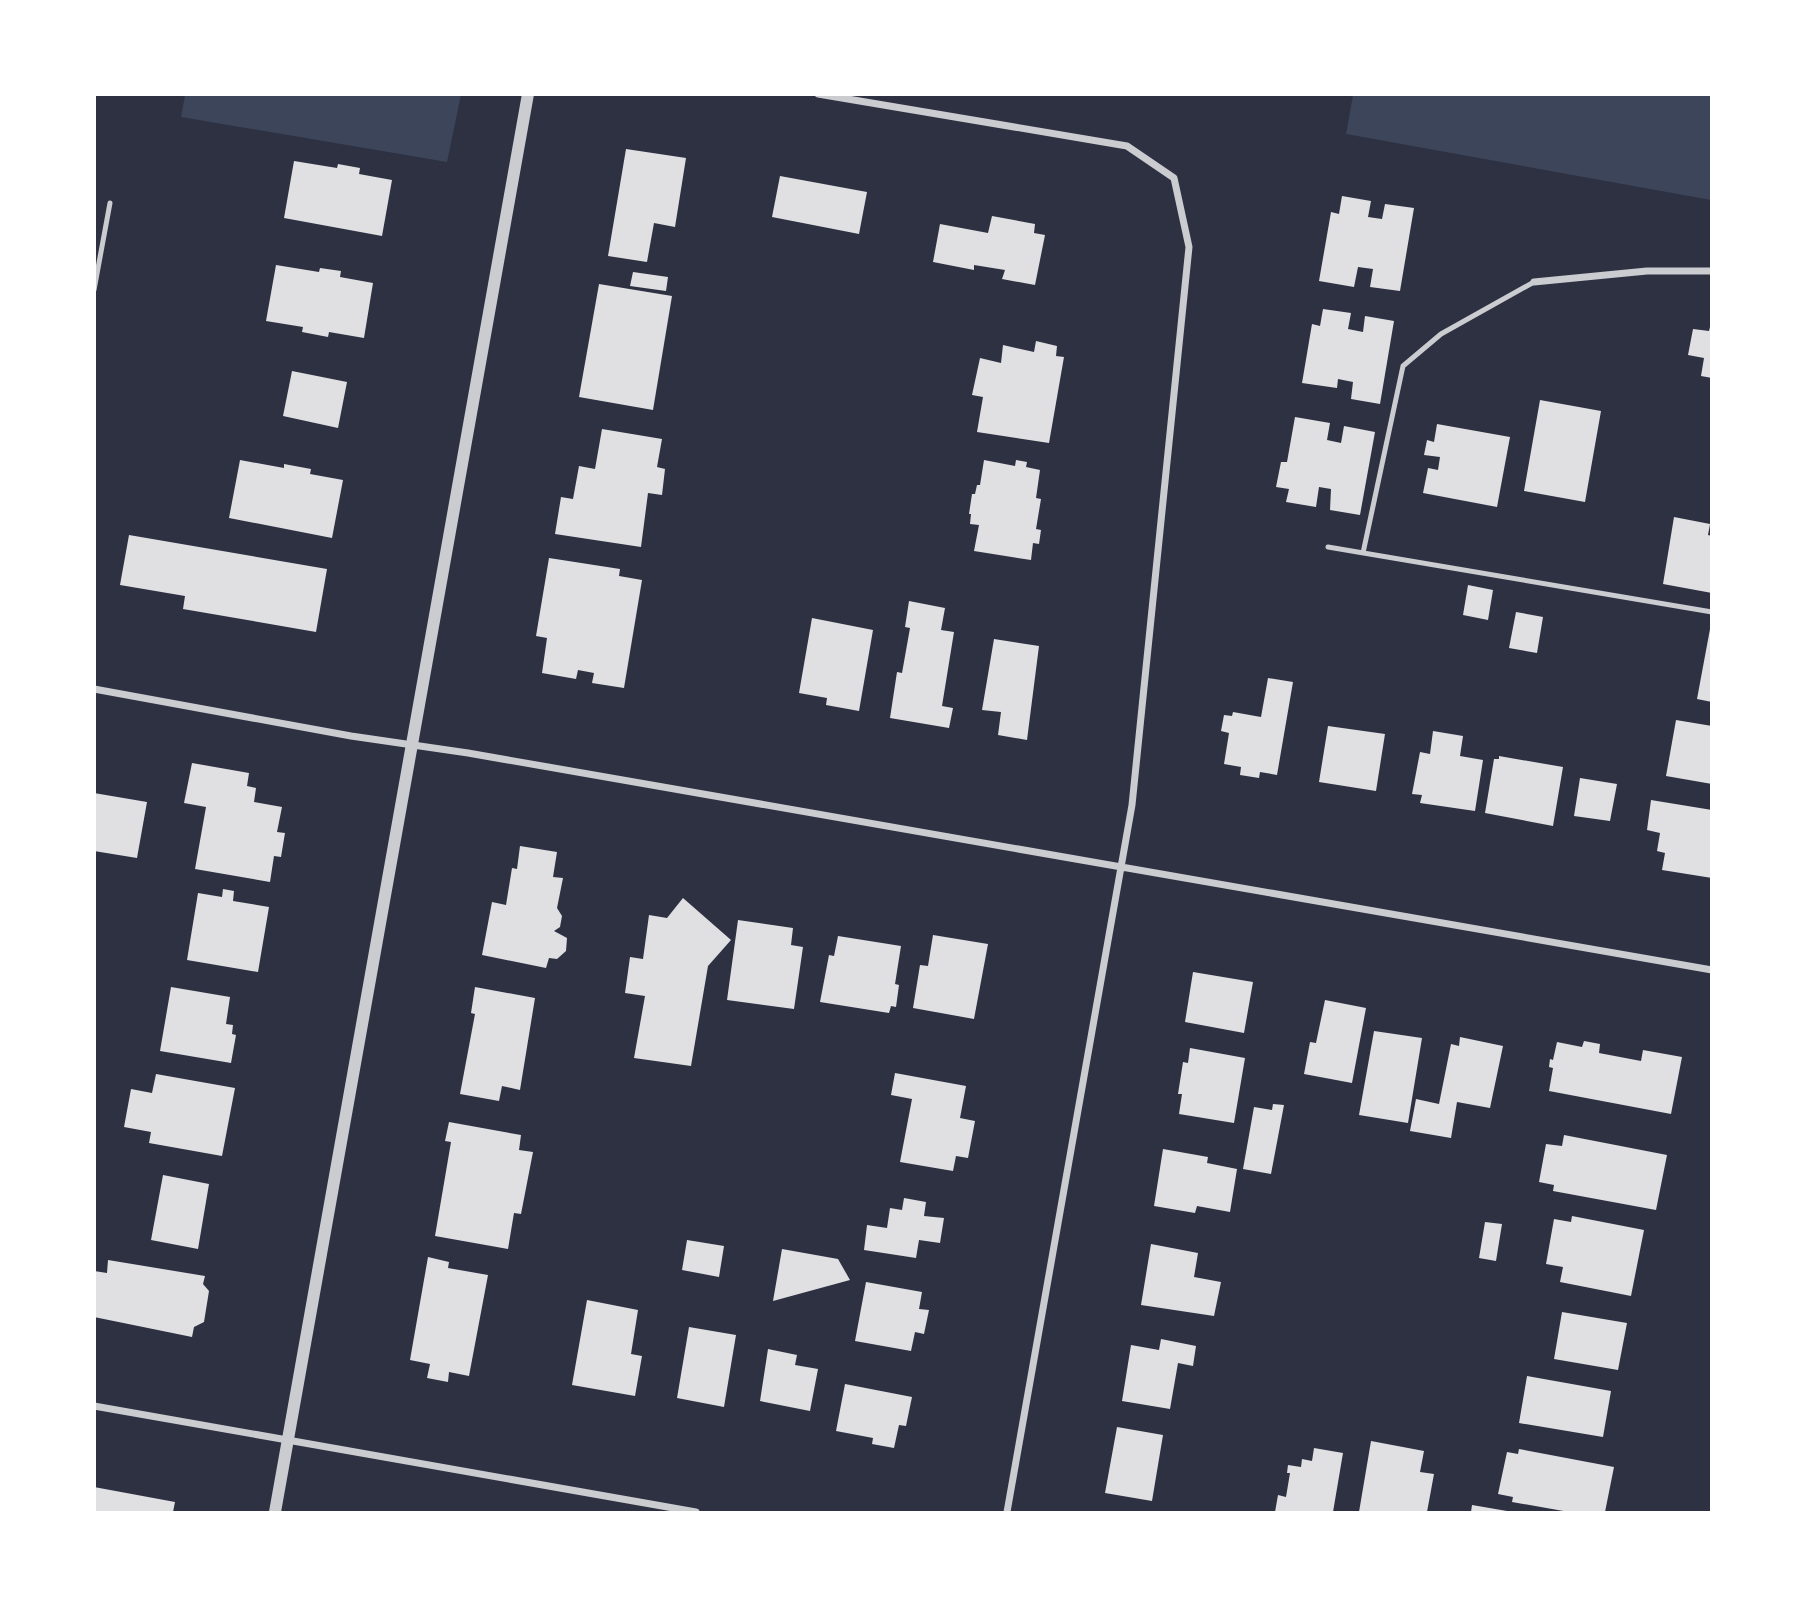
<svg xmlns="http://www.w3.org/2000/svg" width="1806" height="1607" font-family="'Titillium Web',sans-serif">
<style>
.green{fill:#3c4559}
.building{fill:#e0e0e3}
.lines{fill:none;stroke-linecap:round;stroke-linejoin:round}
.service{stroke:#caccd0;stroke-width:5}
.minor{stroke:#caccd0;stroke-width:7}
.tertiary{stroke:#caccd0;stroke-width:12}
</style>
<rect width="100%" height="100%" fill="#2d3142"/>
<path class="green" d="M185,95V94L461,95L447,162L181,117Z
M1353,95H1711V200L1346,134Z"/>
<path class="building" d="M626,149L686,158L675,227L654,223L647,262L608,256Z
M294,161L337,168L338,164L360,168L359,174L392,180L382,236L284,218Z
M780,176L867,192L859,234L772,217Z
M1342,196L1371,201L1368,217L1382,219L1385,204L1414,208L1400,291L1370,287L1373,269L1358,267L1354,287L1319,281L1331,212L1339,214Z
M992,216L1035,224L1034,233L1045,235L1035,285L1002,279L1005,270L974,265V270L933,262L940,224L988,233Z
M276,265L319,272L320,268L341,271L340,277L373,283L364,338L329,332L328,337L302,332L303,327L266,321Z
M633,272L668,277L666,291L630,286Z
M599,284L672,296L653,410L579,397Z
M1323,309L1351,313L1348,329L1363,332L1365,316L1394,321L1380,404L1351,399L1353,382L1338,379L1337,388L1302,383L1312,324L1320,326Z
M1710,327H1712V378L1701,376L1704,358L1688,355L1693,329L1709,331Z
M1036,341L1057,346L1056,356L1064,357L1049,443L977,432L983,397L972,395L980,358L1001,363L1003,345L1034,352Z
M292,371L347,382L338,428L283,416Z
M1540,400L1601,411L1585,502L1524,491Z
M1295,417L1330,423L1327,440L1341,443L1344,426L1375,432L1360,515L1330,510L1331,489L1319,487L1316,507L1286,502L1289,489L1276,487L1281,462H1287Z
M1437,424L1510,437L1497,507L1423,493L1428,468L1438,470L1440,457L1424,455L1427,440L1434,442Z
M602,429L662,439L657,467L665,469L662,495L648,493L641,547L555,534L561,497L573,499L579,466L595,469Z
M240,460L284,468V464L311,469L310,474L343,480L332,538L229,518Z
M984,460L1015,466L1016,460L1027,462L1026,467L1040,470L1036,498L1041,499L1036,529L1041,530L1039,544L1033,543L1031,560L974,551L979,525L970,524L971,514H969L972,494H975L977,485H980Z
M1674,517L1710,524L1708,535L1712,536V593L1663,584Z
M129,535L327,569L316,632L183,609L185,596L120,585Z
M549,558L620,569L619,576L642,580L624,688L592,683L594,673L578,670L576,679L542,673L547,638L536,636Z
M1468,585L1493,590L1488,620L1463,615Z
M909,601L945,608L941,630L954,632L942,706L953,708L949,728L890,718L897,672L902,673L910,628L905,627Z
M1516,612L1543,617L1537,653L1509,648Z
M812,618L873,630L859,711L826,705L827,698L799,693Z
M1710,629H1712V702L1697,699Z
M994,639L1039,646L1027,740L998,735L1001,712L982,710Z
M1268,678L1293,682L1277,775L1260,772L1259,778L1240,775L1241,767L1224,764L1229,733L1221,731L1224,715L1232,716L1233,712L1261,717Z
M1676,720L1712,726V784L1666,776Z
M1328,726L1385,734L1376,791L1319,782Z
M1433,731L1463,736L1460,756L1483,760L1475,811L1420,803L1422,795L1412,794L1420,752L1430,754Z
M1499,756L1563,767L1553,826L1485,813L1494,759H1499Z
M192,763L249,773L247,786L256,788L254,802L282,807L277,832L285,833L281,857L274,856L270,882L195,869L206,807L184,803Z
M1580,778L1617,784L1610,821L1574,816Z
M94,793L147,802L137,858L94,851Z
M1651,800L1712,810V878L1662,870L1665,853L1657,851L1660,833L1647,830Z
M520,846L557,852L553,877L563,878L557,908L562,916L560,927L554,931L567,938L566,951L557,959L549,958L546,968L482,955L492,902L506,905L512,868L517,869Z
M223,889L234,891L233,901L269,907L258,972L187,960L198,893L222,897Z
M683,898L731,940L708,966L691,1066L634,1058L645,996L625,993L630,957L643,959L649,915L667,918Z
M738,920L793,928L791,945L803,947L794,1009L727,1000Z
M933,935L988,944L974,1019L913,1008L920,965L928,966Z
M838,936L901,946L895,984L899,985L896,1007L891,1006L889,1013L820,1002L829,955L834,956Z
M1193,972L1253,982L1244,1033L1185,1022Z
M171,987L230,997L226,1024L233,1025L232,1034L236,1035L231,1063L160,1051Z
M475,987L535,998L520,1090L502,1086L499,1101L460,1094L475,1014L471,1013Z
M1325,1000L1366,1008L1352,1083L1304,1074L1310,1042L1316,1043Z
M1374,1031L1422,1038L1408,1123L1359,1115Z
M1460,1037L1503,1046L1490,1108L1457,1102L1451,1138L1410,1131L1416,1099L1439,1104L1451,1044L1459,1046Z
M1584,1041L1600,1044L1599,1053L1641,1061L1643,1050L1682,1057L1671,1114L1549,1091L1553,1068L1549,1067L1550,1059L1553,1060L1557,1042L1582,1047Z
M1190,1048L1245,1058L1234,1123L1179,1114L1182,1094H1178L1183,1062L1188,1063Z
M895,1073L966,1086L960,1118L975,1121L968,1158L956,1156L953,1171L900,1162L912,1099L891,1095Z
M156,1074L235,1088L222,1156L149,1143L151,1132L124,1127L131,1089L152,1093Z
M1273,1104L1284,1105L1271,1174L1243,1169L1254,1107L1272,1110Z
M449,1122L521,1135L519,1150L533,1152L521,1214L514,1213L508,1249L435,1236L451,1142L445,1141Z
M1564,1135L1667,1155L1656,1210L1553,1191L1554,1185L1539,1182L1546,1144L1562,1146Z
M1163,1149L1208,1157L1207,1163L1237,1169L1230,1212L1197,1206L1195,1213L1154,1206Z
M163,1175L209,1184L198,1249L151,1240Z
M904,1198L926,1202L924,1216L944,1218L940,1243L919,1240L916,1258L864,1250L867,1225L887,1228L890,1208L902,1210Z
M1572,1216L1644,1230L1631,1296L1560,1282L1563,1267L1546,1264L1554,1219L1571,1222Z
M1485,1222L1502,1224L1496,1261L1479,1258Z
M687,1240L724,1246L719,1277L682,1270Z
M1151,1244L1198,1253L1194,1277L1221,1282L1214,1316L1141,1305Z
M782,1249L838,1259L850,1280L773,1301Z
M428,1257L449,1262L448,1268L488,1275L469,1376L449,1372L448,1382L427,1378L430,1364L410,1360Z
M108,1260L205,1276L203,1284L209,1291L204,1322L194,1327L192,1337L94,1317V1271L107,1273Z
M866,1282L922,1292L919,1309L929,1310L924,1334L915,1332L911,1351L855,1341Z
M587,1300L638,1310L631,1354L642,1356L635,1396L572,1385Z
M1562,1312L1627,1323L1618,1370L1554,1359Z
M689,1327L736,1335L724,1407L677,1398Z
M1161,1339L1196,1346L1193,1366L1178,1363L1170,1409L1122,1401L1131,1345L1159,1350Z
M768,1349L797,1355L795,1365L818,1369L810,1411L760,1401Z
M1527,1376L1611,1391L1603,1437L1519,1423Z
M845,1384L912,1397L906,1426L899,1425L894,1448L872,1444L873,1438L836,1431Z
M1117,1427L1163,1435L1152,1501L1105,1493Z
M1371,1441L1424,1451L1420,1472L1434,1474L1427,1512H1359Z
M1314,1448L1343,1453L1333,1512H1275L1278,1495L1286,1497L1290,1473H1287L1288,1465L1301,1467L1302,1459L1312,1461Z
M1519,1449L1614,1467L1605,1512H1569L1512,1502L1513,1497L1498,1494L1507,1452L1518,1454Z
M94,1487L175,1502L173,1512H94Z
M1472,1505L1507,1511V1512H1471Z"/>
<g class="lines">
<path class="service" d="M94,290L110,203
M1328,547L1712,612
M1363,553L1403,366L1441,334L1534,282"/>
<path class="minor" d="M818,94L1127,146L1174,178L1189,247L1132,805L1007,1512
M1534,282L1647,271H1712
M94,689L351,736L468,753L1712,970
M94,1406L696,1512"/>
<path class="tertiary" d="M275,1512L528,94"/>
</g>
<rect width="1806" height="1607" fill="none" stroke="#ffffff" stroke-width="192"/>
</svg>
